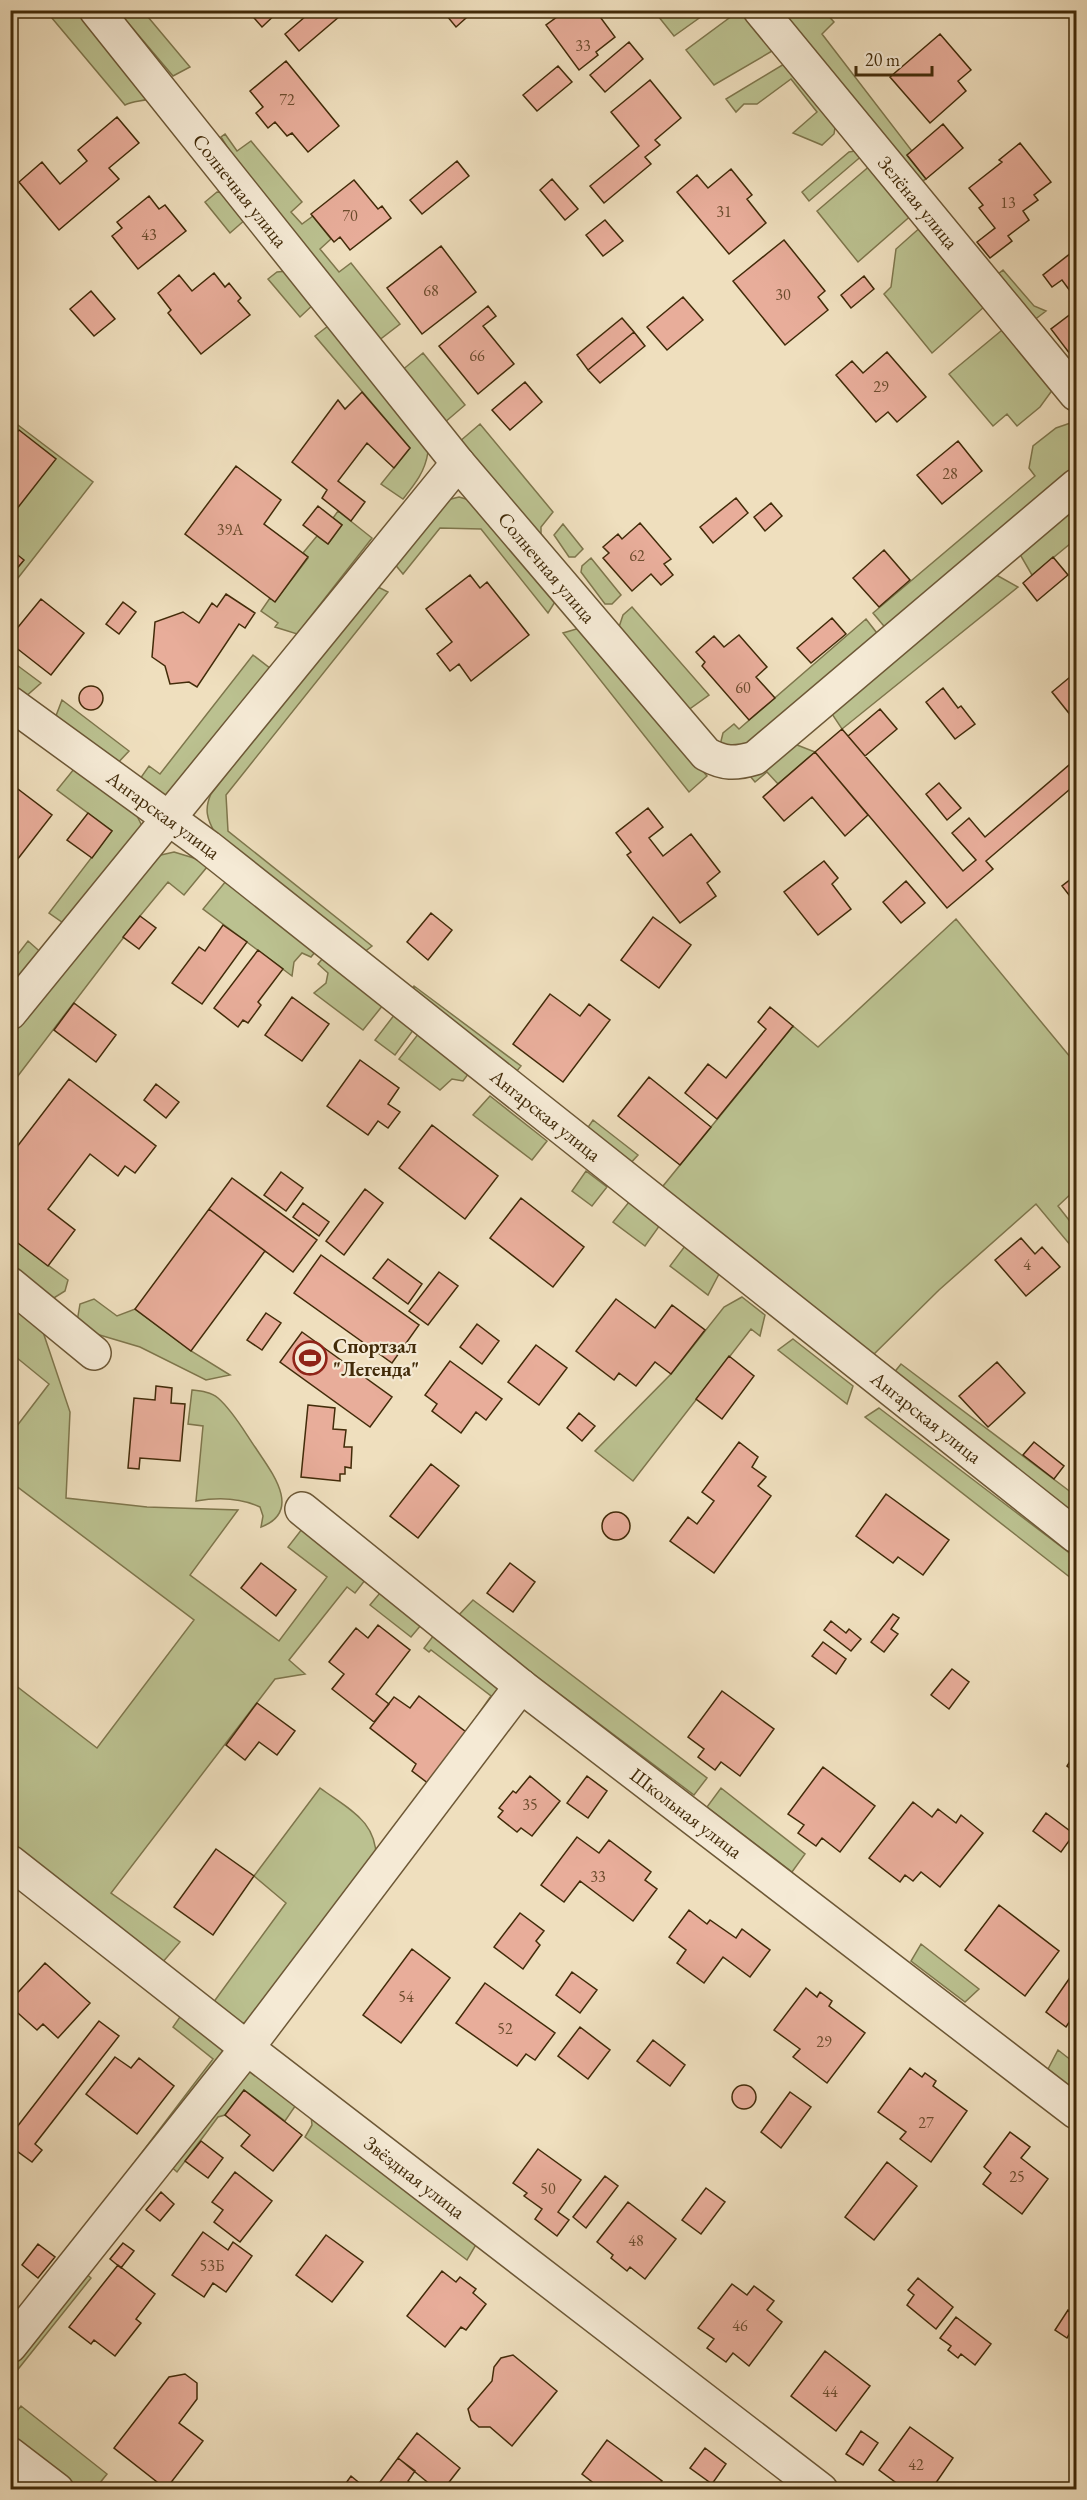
<svg xmlns="http://www.w3.org/2000/svg" width="1087" height="2500" font-family="'EB Garamond',serif">
<style>
.green{fill:#bbc190;stroke:#7e764c;stroke-width:1.5}
.building{fill:#e8ad9a;stroke:#422b09;stroke-width:1.5}
.lines{fill:none;stroke-linecap:round;stroke-linejoin:round}
.minor-casing{stroke:#6d5836;stroke-width:36}
.minor{stroke:#f5ead5;stroke-width:33}
.labels{text-anchor:middle;stroke-width:4.5;stroke-linejoin:round;paint-order:stroke}
.number-label{font-size:16px;fill:#6c4c2d}
.street-label{font-size:20px;fill:#422b09;stroke:#f5ead5}
.poi-label{font-size:20px;font-weight:bold;fill:#422b09;stroke:#f5ead5;text-anchor:start}
</style>
<rect width="100%" height="100%" fill="#efdfbe"/>
<filter id="stains"><feTurbulence type="fractalNoise" baseFrequency=".00333" numOctaves="4"/><feColorMatrix values="0 0 0 0 .2 0 0 0 0 .09 0 0 0 0 .02 0 0 0 .5 -.17"/></filter>
<radialGradient id="worn" r=".72"><stop offset=".6" stop-color="#630" stop-opacity="0"/><stop offset="1" stop-color="#630" stop-opacity=".3"/></radialGradient>
<path class="green" d="M740,10L747,11L779,47L714,85L686,50Z
M46,11H84L155,96C145,102 136,100 125,105Z
M118,11H143L190,67L173,76Z
M654,11H709L674,36Z
M774,11H824L834,22L822,34L912,151L907,155L926,179L916,185Z
M789,61L836,121L834,134L822,145L793,133L817,112L791,79L757,104H744L736,112L726,99Z
M225,134L237,151L251,141L302,202L291,212L302,224L313,216L331,239L320,249L339,272L351,263L400,324L378,341L226,154L229,150L221,137Z
M861,150L864,154L809,201L802,192L849,152Z
M872,164L914,213L858,262L817,211Z
M217,192L225,193L246,219L230,233L205,202Z
M923,225L984,307L932,353L884,294L891,287L896,249Z
M1003,270L1034,306L1046,311L1029,324L997,275Z
M287,271L316,302L300,317L268,279L277,272Z
M332,323L428,452C425,472 415,484 403,499L381,484L410,448L315,336Z
M1007,326L1056,385L1040,407L1017,426L1007,414L993,426L949,374Z
M423,353L465,405L444,423L401,371Z
M10,419L93,482L11,587H10Z
M1076,421V477L888,631L873,613L1035,476L1029,468L1033,446L1056,428Z
M480,424L553,512L541,527V534L601,608L459,442Z
M459,497L473,501L558,597L548,613L481,529L440,528L403,574L393,562L447,500Z
M1076,504V539L1032,575L1018,551Z
M338,511L372,538L297,634L275,627L278,623L261,611L270,598L275,601L308,558L303,553L317,536L328,544L342,525L333,518Z
M563,524L583,549L575,557H569L554,535Z
M591,558L621,595L612,604H605L581,572L582,566Z
M991,572L1018,587L842,729L830,711Z
M374,585L388,592L226,795L228,831L372,946L363,953L215,833C207,819 204,809 211,794Z
M632,607L709,695L684,713L619,627L623,615Z
M866,619L880,637L743,747L720,745L723,733L734,724L739,729Z
M583,627L707,776L689,792L563,633Z
M253,655L271,669L169,798L135,786L149,766L160,774Z
M10,660L41,683L24,698L11,688Z
M62,700L129,751L114,767L54,721Z
M792,743L815,752L778,784L767,772L755,782L750,776Z
M74,769L137,816L141,824V833L69,927L49,913L112,831L57,790Z
M174,852L197,859L207,867L184,895L168,882L140,916L11,1085V1036L151,863L161,855Z
M226,881L315,952L311,957L302,953L294,962L292,976L203,909Z
M956,919L1076,1064V1189L1058,1206L1076,1229V1252L1036,1204L939,1290L871,1357L659,1191L793,1026L818,1047Z
M28,941L45,956L11,999V963Z
M323,958L383,1005L363,1030L314,993L326,983L328,973L318,964Z
M414,986L521,1066L512,1077L408,995Z
M395,1014L414,1029L395,1055L375,1040Z
M419,1033L469,1073L463,1081L452,1079L440,1090L399,1059Z
M490,1096L547,1141L532,1160L473,1115Z
M593,1120L638,1155L628,1166L584,1133Z
M586,1171L607,1187L592,1206L572,1191Z
M629,1202L660,1225L645,1246L613,1222Z
M10,1237L68,1280L65,1291L49,1301L11,1270Z
M685,1246L719,1274L708,1295L670,1266Z
M11,1295L42,1329L70,1412L66,1498L147,1507L238,1510L190,1575L279,1641L327,1577L288,1547L302,1529L366,1579L355,1593L347,1587L289,1660L305,1674L275,1679L111,1893L180,1942L162,1963L11,1847V1682L97,1748L194,1620L11,1482L10,1435L49,1384L11,1353Z
M742,1297L765,1315L760,1336L751,1329L633,1481L595,1451L671,1374L724,1307Z
M94,1299L117,1316L135,1309L191,1351L230,1375L206,1380L140,1347L76,1328L80,1304Z
M793,1339L853,1386L847,1404L778,1350Z
M901,1364L1076,1496V1517L893,1374Z
M192,1390C201,1391 211,1392 218,1398C233,1411 244,1431 255,1447C270,1470 304,1511 261,1527L263,1516L260,1507C239,1497 218,1497 196,1501L203,1426L188,1424Z
M879,1408L1076,1558V1582L865,1417Z
M380,1593L421,1625L411,1637L370,1605Z
M473,1600L707,1778L694,1795L457,1617Z
M434,1635L502,1686L408,1815L491,1696L431,1650L429,1652L424,1648Z
M320,1788C350,1810 379,1822 376,1863L245,2023L231,2022L213,2003L286,1903L254,1876Z
M721,1788L805,1854L792,1872L707,1807Z
M921,1944L979,1989L965,2002L911,1961Z
M184,2011L228,2050L10,2326L213,2059L173,2027Z
M1058,2050L1076,2064V2095L1047,2071Z
M246,2065L300,2099L285,2121L244,2090L225,2115L218,2117L177,2172L168,2164Z
M311,2116L477,2243L467,2260L305,2137L312,2125Z
M81,2269L91,2278L11,2378V2361Z
M21,2406L107,2474L95,2489H69L11,2446L10,2420Z"/>
<path class="building" d="M247,10H280L262,27Z
M313,10H347L299,51L285,34Z
M442,10H475L456,27Z
M559,10H595L615,37L596,52L598,55L579,70L546,25L561,14Z
M940,34L971,70L958,81L966,91L930,123L890,77Z
M629,42L643,59L605,92L590,75Z
M286,61L339,126L308,152L292,133L287,136L275,122L268,128L256,113L263,107L250,91Z
M558,66L572,82L537,111L523,95Z
M650,80L681,118L655,140L660,145L645,157L651,164L604,203L590,186L639,146L611,112Z
M117,117L139,143L109,168L119,179L59,230L19,182L42,162L60,184L87,161L78,150Z
M943,124L963,148L926,179L907,155Z
M1020,143L1051,182L1034,195L1038,200L1023,211L1029,220L1008,236L1012,241L990,258L977,242L995,228L979,208L983,205L969,188L1002,162L999,160Z
M457,161L469,176L422,214L410,200Z
M731,169L752,195L747,199L766,223L729,254L677,192L697,175L708,188Z
M552,179L578,209L565,220L540,190Z
M354,180L378,209L382,206L391,218L350,250L340,237L334,242L311,214Z
M149,196L159,209L165,205L186,231L138,269L112,236L122,228L117,222Z
M605,220L623,241L603,256L586,235Z
M784,240L825,291L818,297L828,310L785,345L733,281Z
M441,246L476,292L422,334L387,288Z
M1076,249V293L1073,295L1062,280L1052,287L1043,275Z
M214,273L225,287L229,283L241,298L238,301L250,315L201,354L168,313L171,310L158,293L179,275L192,291Z
M864,276L874,289L851,308L841,295Z
M91,291L115,319L94,336L70,309Z
M683,297L703,320L667,350L647,327Z
M488,306L496,316L483,326L514,364L478,394L439,346Z
M1076,310V350L1070,354L1051,329Z
M622,318L634,332L588,370L577,355Z
M634,332L645,346L600,383L588,370Z
M887,352L926,397L897,422L888,412L876,422L836,375L852,361L863,373Z
M525,382L542,402L510,430L492,410Z
M362,392L410,448L394,468L367,443L338,481L365,502L351,521L322,498L327,490L292,462L338,400L345,409Z
M19,430L56,459L16,510L10,505V440Z
M958,441L982,471L942,504L917,475Z
M236,466L281,500L264,524L308,557L275,602L185,534Z
M736,498L748,513L713,543L700,527Z
M771,503L782,516L765,531L754,517Z
M318,506L342,525L328,544L303,525Z
M640,523L671,559L664,564L673,575L661,585L651,574L632,591L603,558L609,553L603,547L618,534L622,539Z
M10,549L24,560L10,577Z
M884,550L910,580L879,607L853,578Z
M1053,557L1068,575L1037,601L1023,583Z
M470,575L480,588L487,582L529,635L471,681L459,664L450,671L437,654L452,642L426,609Z
M226,594L255,613L245,628L239,624L197,687L189,682L170,684L165,666L152,657L155,622L183,612L199,623L212,603L217,607Z
M41,599L84,633L51,675L10,643V637Z
M123,602L136,612L119,634L106,624Z
M832,618L846,634L811,663L797,648Z
M739,635L767,667L756,677L775,698L749,720L702,666L705,662L696,652L714,636L724,647Z
M1076,672V722L1052,692Z
M79 698a12 12 0 1 1 24 0a12 12 0 1 1-24 0Z
M943,688L958,708L961,706L975,724L955,739L926,702Z
M880,709L897,729L865,756L848,736Z
M842,729L963,871L976,860L952,833L969,818L985,837L1076,759V784L986,861L993,869L947,908L815,752Z
M815,752L868,815L845,836L812,797L784,821L763,797Z
M10,783L52,815L10,869Z
M939,783L961,808L947,820L926,794Z
M648,808L663,827L649,838L663,856L691,834L720,872L707,883L716,896L680,923L627,855L631,852L616,833Z
M88,813L112,831L92,858L67,840Z
M824,861L838,878L832,884L851,909L818,935L784,892Z
M1076,875V904L1062,886Z
M906,881L925,903L901,923L883,902Z
M431,913L452,930L428,960L407,942Z
M140,916L156,928L139,949L123,937Z
M653,917L691,945L659,988L621,960Z
M223,925L247,942L202,1004L172,983L199,947L205,951Z
M258,950L283,969L258,1002L261,1005L248,1023L243,1020L238,1027L214,1008Z
M550,994L580,1016L589,1004L610,1020L563,1082L513,1044Z
M292,997L329,1024L302,1061L265,1035Z
M74,1003L116,1035L96,1062L54,1030Z
M770,1007L793,1026L717,1119L685,1093L708,1064L726,1078L766,1029L758,1022Z
M360,1060L399,1088L388,1104L400,1112L388,1128L378,1121L368,1135L327,1106Z
M649,1077L711,1127L680,1165L618,1116Z
M69,1079L156,1146L135,1173L125,1166L118,1176L90,1154L48,1209L75,1230L48,1266L10,1237V1156Z
M156,1084L179,1102L166,1118L144,1100Z
M432,1125L498,1176L465,1219L399,1168Z
M281,1172L303,1188L286,1211L264,1195Z
M232,1178L317,1240L293,1272L209,1209Z
M365,1189L383,1203L344,1255L326,1241Z
M521,1198L584,1247L553,1287L490,1238Z
M303,1203L329,1222L319,1236L293,1217Z
M209,1209L265,1251L191,1351L135,1309Z
M1021,1238L1035,1254L1042,1247L1060,1267L1026,1296L995,1260Z
M321,1255L419,1325L392,1363L294,1293Z
M388,1259L422,1284L408,1304L373,1278Z
M439,1272L458,1286L428,1325L409,1311Z
M616,1299L655,1328L672,1305L705,1330L671,1374L655,1362L636,1386L619,1373L614,1380L576,1351Z
M266,1313L281,1323L262,1350L247,1340Z
M477,1324L499,1341L482,1364L460,1347Z
M302,1332L392,1397L370,1427L280,1362Z
M536,1345L567,1368L539,1405L508,1382Z
M729,1356L754,1376L722,1419L696,1399Z
M450,1361L502,1399L486,1420L476,1412L461,1433L432,1411L437,1404L425,1395Z
M997,1362L1025,1393L988,1427L959,1396Z
M156,1386L172,1388L171,1403L185,1404L180,1461L140,1458L139,1469L128,1468L134,1398L155,1400Z
M308,1405L335,1408L333,1429L346,1430L344,1447H352L351,1468L345,1467V1474H340V1481L301,1477Z
M579,1413L595,1426L582,1441L567,1428Z
M739,1442L758,1457L752,1467L766,1477L758,1486L771,1496L714,1573L670,1541L688,1517L697,1524L714,1501L702,1492Z
M1034,1442L1064,1466L1054,1479L1023,1455Z
M431,1464L459,1486L418,1538L390,1516Z
M886,1494L949,1540L923,1575L898,1557L893,1563L856,1536Z
M602 1526a14 14 0 1 1 28 0a14 14 0 1 1-28 0Z
M261,1563L296,1590L276,1616L241,1588Z
M510,1563L535,1582L513,1612L487,1593Z
M893,1614L899,1618L891,1629L898,1634L884,1652L871,1642Z
M831,1621L846,1633L849,1629L861,1639L851,1651L824,1630Z
M378,1625L410,1650L376,1694L389,1704L374,1722L332,1689L344,1674L329,1662L356,1628L368,1638Z
M823,1642L846,1659L836,1674L812,1656Z
M952,1669L969,1682L949,1709L931,1695Z
M722,1691L774,1729L740,1776L721,1762L715,1770L698,1757L704,1749L688,1737Z
M419,1696L466,1732L429,1784L412,1771L416,1764L370,1728L394,1697L410,1708Z
M257,1703L295,1731L277,1755L259,1742L245,1760L226,1745Z
M1076,1752V1773L1067,1766Z
M823,1767L875,1806L840,1852L822,1838L816,1846L798,1833L804,1825L788,1814Z
M530,1776L560,1801L532,1836L521,1828L517,1832L498,1817L503,1811L499,1808L513,1791L516,1793Z
M587,1776L607,1791L588,1818L567,1803Z
M913,1802L932,1817L938,1809L956,1823L961,1815L983,1833L940,1887L921,1872L913,1881L905,1875L900,1882L869,1858Z
M1046,1813L1074,1834L1061,1852L1033,1831Z
M577,1837L599,1853L609,1840L651,1872L645,1880L657,1889L633,1921L580,1881L564,1902L541,1885Z
M216,1849L254,1876L213,1935L174,1907Z
M999,1905L1059,1951L1025,1996L965,1950Z
M689,1910L707,1924L710,1920L736,1938L742,1929L770,1950L750,1977L723,1957L704,1983L677,1963L686,1950L669,1937Z
M520,1913L544,1931L536,1941L540,1945L523,1969L494,1947Z
M412,1949L450,1978L401,2043L363,2015Z
M45,1963L90,2003L58,2038L43,2024L37,2030L10,2006V2001Z
M1076,1969V2012L1066,2027L1046,2012Z
M572,1972L597,1990L580,2013L556,1995Z
M485,1983L555,2033L535,2060L526,2054L517,2066L456,2023Z
M806,1988L817,1997L820,1992L832,2001L829,2006L865,2033L827,2083L793,2057L800,2049L774,2030Z
M99,2021L119,2036L35,2144L42,2150L32,2162L10,2146V2136Z
M580,2027L610,2050L588,2079L558,2056Z
M653,2040L685,2065L670,2086L637,2061Z
M115,2057L131,2068L139,2058L174,2086L137,2134L86,2094Z
M910,2068L922,2077L925,2073L936,2081L933,2086L967,2111L931,2162L900,2139L906,2132L878,2112Z
M732 2097a12 12 0 1 1 24 0a12 12 0 1 1-24 0Z
M244,2090L302,2135L273,2171L241,2146L250,2135L225,2115Z
M790,2092L811,2107L781,2148L761,2132Z
M1010,2132L1030,2147L1021,2158L1048,2179L1022,2214L983,2184L991,2173L984,2167Z
M201,2141L223,2158L208,2178L185,2161Z
M538,2149L581,2180L558,2212L569,2220L557,2236L535,2219L542,2209L524,2196L527,2193L513,2183Z
M887,2162L917,2186L874,2240L845,2217Z
M235,2172L272,2201L240,2242L214,2222L223,2210L212,2202Z
M605,2176L618,2186L586,2228L573,2217Z
M706,2188L725,2202L701,2234L682,2220Z
M161,2192L174,2204L160,2221L146,2210Z
M628,2202L676,2239L645,2279L630,2267L627,2271L611,2258L613,2255L597,2242Z
M203,2232L228,2250L233,2242L252,2256L226,2292L213,2283L204,2297L172,2275Z
M326,2235L363,2262L332,2302L296,2275Z
M123,2243L134,2251L121,2268L110,2259Z
M38,2244L55,2257L38,2278L22,2265Z
M118,2265L155,2294L136,2319L141,2323L115,2356L94,2340L91,2344L69,2327Z
M442,2271L456,2282L460,2277L476,2289L473,2293L486,2304L466,2330L461,2327L445,2347L407,2316Z
M918,2278L953,2307L936,2329L907,2305L914,2295L908,2290Z
M732,2284L747,2295L754,2286L774,2301L767,2310L782,2322L749,2366L733,2353L726,2362L707,2348L714,2339L698,2328Z
M1068,2310L1076,2315V2322L1067,2338L1055,2330Z
M956,2317L991,2344L975,2365L961,2354L958,2358L948,2350L951,2346L940,2338Z
M825,2351L870,2386L836,2431L791,2396Z
M513,2355L557,2391L512,2446L490,2427H479L471,2420L468,2409L492,2381L494,2367L501,2358Z
M185,2374L197,2383V2399L179,2423L203,2441L166,2489L114,2448L169,2377Z
M910,2427L953,2458L931,2490H906L879,2470Z
M861,2431L878,2443L863,2465L846,2454Z
M417,2433L460,2468L443,2490H437L398,2458Z
M607,2440L662,2481L655,2490H598L600,2488L582,2474Z
M705,2448L726,2464L712,2484L690,2468Z
M398,2458L415,2471L408,2481L418,2488L374,2490Z
M351,2476L368,2490H341Z"/>
<g class="lines">
<defs>
<g id="minor">
<path id="s1" d="M96,10L458,463L706,754C724,764 735,764 755,758L1076,486"/>
<path id="s2" d="M760,10L1076,394"/>
<path id="s3" d="M10,703L208,847L1076,1536"/>
<path d="M10,1013L458,463"/>
<path d="M10,1284L94,1353"/>
<path id="s4" d="M302,1509L521,1686L1076,2112"/>
<path id="s5" d="M10,1862L247,2048L821,2490"/>
<path d="M10,2346L247,2048L521,1686"/>
<path d="M10,2454L57,2490"/>
</g>
</defs>
<use href="#minor" class="minor-casing"/>
<use href="#minor" class="minor"/>
</g>
<defs>
<symbol id="stadium-ring" viewBox="-11 -11 22 22"><circle r="9.5" fill="#f5ead5" stroke="#8f2418" stroke-width="1.5"/><path d="M0-5a6.5 5 0 1 0 0 10a6.5 5 0 1 0 0-10ZM-3.5-1.8h7v3.6h-7Z" fill="#8f2418"/></symbol>
</defs>
<g fill-rule="evenodd">
<use href="#stadium-ring" x="291" y="1339" width="38" height="38"/>
</g>
<g class="labels">
<g class="number-label">
<text x="583" y="51">33</text>
<text x="287" y="105">72</text>
<text x="1008" y="208">13</text>
<text x="724" y="217">31</text>
<text x="350" y="221">70</text>
<text x="149" y="240">43</text>
<text x="431" y="296">68</text>
<text x="783" y="300">30</text>
<text x="477" y="361">66</text>
<text x="881" y="392">29</text>
<text x="950" y="479">28</text>
<text x="230" y="535">39А</text>
<text x="637" y="561">62</text>
<text x="743" y="693">60</text>
<text x="1027" y="1270">4</text>
<text x="530" y="1810">35</text>
<text x="598" y="1882">33</text>
<text x="406" y="2002">54</text>
<text x="505" y="2034">52</text>
<text x="824" y="2047">29</text>
<text x="926" y="2128">27</text>
<text x="1017" y="2182">25</text>
<text x="548" y="2194">50</text>
<text x="636" y="2246">48</text>
<text x="212" y="2271">53Б</text>
<text x="740" y="2331">46</text>
<text x="830" y="2397">44</text>
<text x="916" y="2470">42</text>
</g>
<g class="street-label">
<text dy="7" stroke="none"><textPath href="#s1" startOffset="231">Солнечная улица</textPath></text>
<text dy="7" stroke="none"><textPath href="#s2" startOffset="249">Зелёная улица</textPath></text>
<text dy="7" stroke="none"><textPath href="#s1" startOffset="717">Солнечная улица</textPath></text>
<text dy="7" stroke="none"><textPath href="#s3" startOffset="190">Ангарская улица</textPath></text>
<text dy="7" stroke="none"><textPath href="#s3" startOffset="676">Ангарская улица</textPath></text>
<text dy="7" stroke="none"><textPath href="#s3" startOffset="1162">Ангарская улица</textPath></text>
<text dy="7" stroke="none"><textPath href="#s4" startOffset="490">Школьная улица</textPath></text>
<text dy="7" stroke="none"><textPath href="#s5" startOffset="513">Звёздная улица</textPath></text>
</g>
<g class="poi-label">
<text x="333" y="1353">Спортзал<tspan x="333" dy="23">"Легенда"</tspan></text>
</g>
</g>
<rect width="1087" height="2500" fill="none" stroke="#efdfbe" stroke-width="36"/>
<rect x="12" y="12" width="1063" height="2476" fill="none" stroke="#422b09" stroke-width="3"/>
<rect x="18" y="18" width="1051" height="2464" fill="none" stroke="#422b09" stroke-width="1.5"/>
<path d="M856 66v9h76v-9" fill="none" stroke="#422b09" stroke-width="3"/>
<text x="865" y="66" font-size="18" fill="#422b09" stroke="#f5ead5" stroke-width="4.5" paint-order="stroke">20 m</text>
<rect width="100%" height="100%" filter="url(#stains)"/>
<rect width="100%" height="100%" fill="url(#worn)"/>
</svg>
